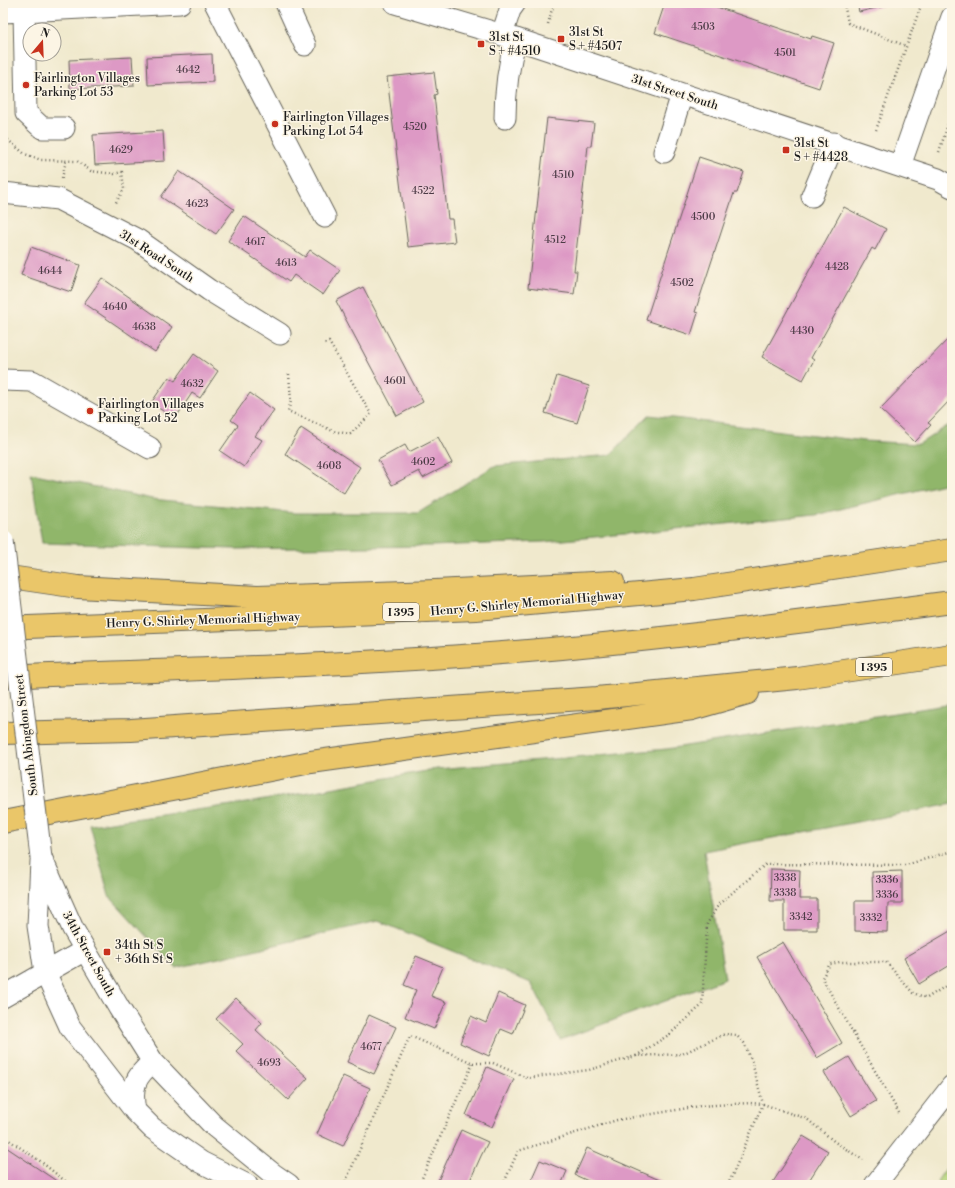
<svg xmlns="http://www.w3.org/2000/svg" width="955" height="1188" font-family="'Libre Bodoni',serif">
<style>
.green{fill:#b5d47b;stroke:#68784c}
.forest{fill:#90b66b;stroke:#566944}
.building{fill:#dd99c5}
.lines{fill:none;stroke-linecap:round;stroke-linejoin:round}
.minor-casing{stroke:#66645a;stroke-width:23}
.highway-casing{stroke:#66645a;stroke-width:24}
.path{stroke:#66645a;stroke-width:2.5;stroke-dasharray:1 3;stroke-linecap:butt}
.minor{stroke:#fff;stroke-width:21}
.highway{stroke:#eac669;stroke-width:22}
.minor-bridge-casing{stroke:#66645a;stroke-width:23;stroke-linecap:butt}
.minor-bridge{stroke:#fff;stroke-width:21}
.poi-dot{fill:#c8321e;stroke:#fcf5e5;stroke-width:1.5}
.labels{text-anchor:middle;stroke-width:3;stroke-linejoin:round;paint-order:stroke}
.number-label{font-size:10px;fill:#4c3b46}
.shield{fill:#fcf5e5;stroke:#5f5d58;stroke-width:1}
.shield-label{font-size:11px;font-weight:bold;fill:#1c1c1c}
.poi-label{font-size:12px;fill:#1c1c1c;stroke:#fcf5e5;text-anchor:start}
.street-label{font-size:12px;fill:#1c1c1c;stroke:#fcf5e5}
</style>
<rect width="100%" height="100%" fill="#fcf5e5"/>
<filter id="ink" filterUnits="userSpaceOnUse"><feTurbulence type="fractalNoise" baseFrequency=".025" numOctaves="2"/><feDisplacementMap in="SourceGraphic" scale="8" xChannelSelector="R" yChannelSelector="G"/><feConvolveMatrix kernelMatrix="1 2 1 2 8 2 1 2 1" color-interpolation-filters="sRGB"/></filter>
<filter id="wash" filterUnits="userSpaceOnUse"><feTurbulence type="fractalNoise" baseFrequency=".012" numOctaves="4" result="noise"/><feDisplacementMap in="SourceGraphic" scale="16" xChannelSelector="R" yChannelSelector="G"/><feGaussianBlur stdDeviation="0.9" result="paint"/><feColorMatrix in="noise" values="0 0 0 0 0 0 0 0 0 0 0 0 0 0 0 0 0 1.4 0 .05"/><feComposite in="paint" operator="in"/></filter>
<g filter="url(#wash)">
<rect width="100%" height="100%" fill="#f0e9cd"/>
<path class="green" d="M952,1160V1185H942L937,1181Z"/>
<path class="forest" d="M649,415L864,441L919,444L952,423V482L816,515L544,542L430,546L235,549L42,543L31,473L152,499L295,513H418L494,466L610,455Z
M952,704V804L704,851L725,979L560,1040L531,983L378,921L176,968L109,896L90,825L253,802L437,769L667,749Z"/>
<g id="blocks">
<path class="building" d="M665,3H705L811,39L812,36L834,43L819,88L655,33Z
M857,3H893V4L859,12Z
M212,54L213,82L148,85L147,57Z
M132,57L134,86L70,89L69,60Z
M434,72L437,94L434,95L448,219H452L455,242L408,247L387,77Z
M547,118L594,123L591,146H588L574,271H577L574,294L528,288Z
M163,131L165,161L95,165L93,135Z
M699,157L744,172L737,193H734L695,312L698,313L691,335L646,320Z
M179,171L234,209L216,234L161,197Z
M844,207L886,229L875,250L872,248L811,358L814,360L803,380L762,357Z
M244,216L305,257L310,250L340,270L323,295L294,275L289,282L228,241Z
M31,247L80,265L71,292L21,275Z
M102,278L172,327L155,352L84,303Z
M363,287L423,402L397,416L336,301Z
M952,335V398L928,423L931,425L915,442L880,409Z
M194,354L218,371L200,398L192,393L175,419L151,403L169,377L175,381Z
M557,376L589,386L577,423L545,413Z
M250,393L274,410L255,436L262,440L244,467L220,451L238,425L231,420Z
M301,428L360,467L344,493L285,454Z
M438,437L452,463L423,478L419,471L392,485L378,460L405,445L409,452Z
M771,869L800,870L799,899H817V930H784V901H770Z
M902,871V903H888L887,932L855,931V901H873L872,872Z
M952,930V964L919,984L904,958Z
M783,942L842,1043L817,1058L757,957Z
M416,956L443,967L431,996L446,1002L434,1029L405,1017L416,990L404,985Z
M498,993L525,1005L513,1034L501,1029L489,1056L460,1043L471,1016L486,1023Z
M236,998L262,1023L256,1030L308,1078L288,1100L236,1051L243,1044L216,1019Z
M369,1015L396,1027L374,1074L347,1062Z
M849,1057L876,1101L851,1116L824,1072Z
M487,1067L514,1079L492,1127L466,1115Z
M343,1076L370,1088L343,1146L317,1134Z
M461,1130L488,1142L481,1156L468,1185H436Z
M803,1136L828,1151L806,1185H771Z
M3,1145L58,1182L56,1185H11L3,1180Z
M587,1148L664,1182L662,1185H597L575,1175Z
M540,1160L567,1171L561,1185H529Z"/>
</g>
</g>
<g filter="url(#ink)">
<use href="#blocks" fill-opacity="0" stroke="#66645a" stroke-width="1"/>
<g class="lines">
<defs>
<path id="minor" d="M215,3L325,217
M286,3L305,45
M395,3L516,39L938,179L952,187
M24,11L26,113L42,128H64
M3,12L180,3
M502,35L510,10L515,3
M505,118C505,90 508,66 516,39
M664,152L682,94
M900,166L952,17
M3,193L58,199L138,240L209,290L280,334
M812,196L834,143
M3,380L32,381L150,448
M41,857L73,929L119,1008L153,1062L214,1126L273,1174L289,1185
M41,861L38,926L45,972L70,1027L135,1111L152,1128L201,1162L247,1185
M3,997L85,950
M135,1111C131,1088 134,1077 153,1062
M875,1185L952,1086"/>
<path id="highway" d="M3,576L78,587L257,597L435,591L613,582
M3,628L476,609L694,589L952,550
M3,677C189,669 377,665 562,648C693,636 822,619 952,602
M3,733L131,730L597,698L797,678L952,655
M3,822L311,762L692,709L748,693"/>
</defs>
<use href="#minor" class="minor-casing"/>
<use href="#highway" class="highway-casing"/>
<path class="path" d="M844,3L848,23L906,46
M548,24L552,9L557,3
M876,130L922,3
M3,133L9,141L25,154L41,160L77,161L91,171L114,174L122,172L124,189L115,204
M939,152L952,112
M62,178L66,161
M289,374L291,401L288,411L333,431L350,434L371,414L329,342L323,344
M636,1056L670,1034L702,1005L707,924L719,904L766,864L906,865L952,851
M473,1063H493L527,1078L589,1070L636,1056L682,1054L725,1034L736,1035L744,1043L752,1062L763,1104L728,1185
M899,1113L822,978L830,964L840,962H886L913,993L927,998L952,982
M3,1136L40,1161L70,1185
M189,1185L190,1183
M344,1185L410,1036L473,1063L419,1185
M503,1185L518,1151L617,1120L700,1106L750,1103L763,1104L807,1119L835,1142L863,1160"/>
<use href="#minor" class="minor"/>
<use href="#highway" class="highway"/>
<defs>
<path id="minor-bridge" d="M3,541L41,857"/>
</defs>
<use href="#minor-bridge" class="minor-bridge-casing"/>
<use href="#minor-bridge" class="minor-bridge"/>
</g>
</g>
<g class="poi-dot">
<rect x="557" y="35" width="8" height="8" rx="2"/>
<rect x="477" y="40" width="8" height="8" rx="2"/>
<circle cx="26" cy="85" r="4"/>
<circle cx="275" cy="124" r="4"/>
<rect x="782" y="146" width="8" height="8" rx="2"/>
<circle cx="90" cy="411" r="4"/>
<rect x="103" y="948" width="8" height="8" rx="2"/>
</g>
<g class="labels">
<g class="number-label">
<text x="703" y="30">4503</text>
<text x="785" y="56">4501</text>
<text x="188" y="73">4642</text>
<text x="415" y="130">4520</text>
<text x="121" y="153">4629</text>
<text x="563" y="178">4510</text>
<text x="423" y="194">4522</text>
<text x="197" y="207">4623</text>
<text x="703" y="220">4500</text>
<text x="555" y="243">4512</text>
<text x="255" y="245">4617</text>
<text x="286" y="266">4613</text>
<text x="837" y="270">4428</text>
<text x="50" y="274">4644</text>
<text x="682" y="286">4502</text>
<text x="115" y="310">4640</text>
<text x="144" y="330">4638</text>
<text x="802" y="334">4430</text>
<text x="395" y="384">4601</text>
<text x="192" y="387">4632</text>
<text x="423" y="465">4602</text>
<text x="329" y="469">4608</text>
<text x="785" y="881">3338</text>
<text x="887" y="883">3336</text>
<text x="785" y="896">3338</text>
<text x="887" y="898">3336</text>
<text x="801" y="920">3342</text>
<text x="871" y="921">3332</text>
<text x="371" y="1050">4677</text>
<text x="269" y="1066">4693</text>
</g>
<g class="shield">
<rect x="383" y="603" width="36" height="18" rx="3"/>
<rect x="856" y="658" width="36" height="18" rx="3"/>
</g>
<g class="shield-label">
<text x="401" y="616">I 395</text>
<text x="874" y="671">I 395</text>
</g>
<g class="poi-label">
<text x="569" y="36">31st St<tspan x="569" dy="14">S + #4507</tspan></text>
<text x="489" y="41">31st St<tspan x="489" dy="14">S + #4510</tspan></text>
<text x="34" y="82">Fairlington Villages<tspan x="34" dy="14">Parking Lot 53</tspan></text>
<text x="283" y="121">Fairlington Villages<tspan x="283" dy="14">Parking Lot 54</tspan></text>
<text x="794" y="147">31st St<tspan x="794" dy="14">S + #4428</tspan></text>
<text x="98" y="408">Fairlington Villages<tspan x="98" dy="14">Parking Lot 52</tspan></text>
<text x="115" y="949">34th St S<tspan x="115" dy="14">+ 36th St S</tspan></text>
</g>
<g class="street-label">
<text transform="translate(675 92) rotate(18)" y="4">31st Street South</text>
<text transform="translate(157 256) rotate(33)" y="4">31st Road South</text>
<text transform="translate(527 603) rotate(-5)" y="4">Henry G. Shirley Memorial Highway</text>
<text transform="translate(203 620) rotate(-2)" y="4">Henry G. Shirley Memorial Highway</text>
<text transform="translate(26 735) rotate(-97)" y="4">South Abingdon Street</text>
<text transform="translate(89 954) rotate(61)" y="4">34th Street South</text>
</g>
</g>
<rect width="955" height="1188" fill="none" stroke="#fcf5e5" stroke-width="16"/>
<g transform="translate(42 42) rotate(19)"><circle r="19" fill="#fcf5e5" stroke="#a29e95"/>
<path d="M0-3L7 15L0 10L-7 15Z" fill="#c8321e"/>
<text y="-6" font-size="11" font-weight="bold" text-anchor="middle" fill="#1c1c1c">N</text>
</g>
</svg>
